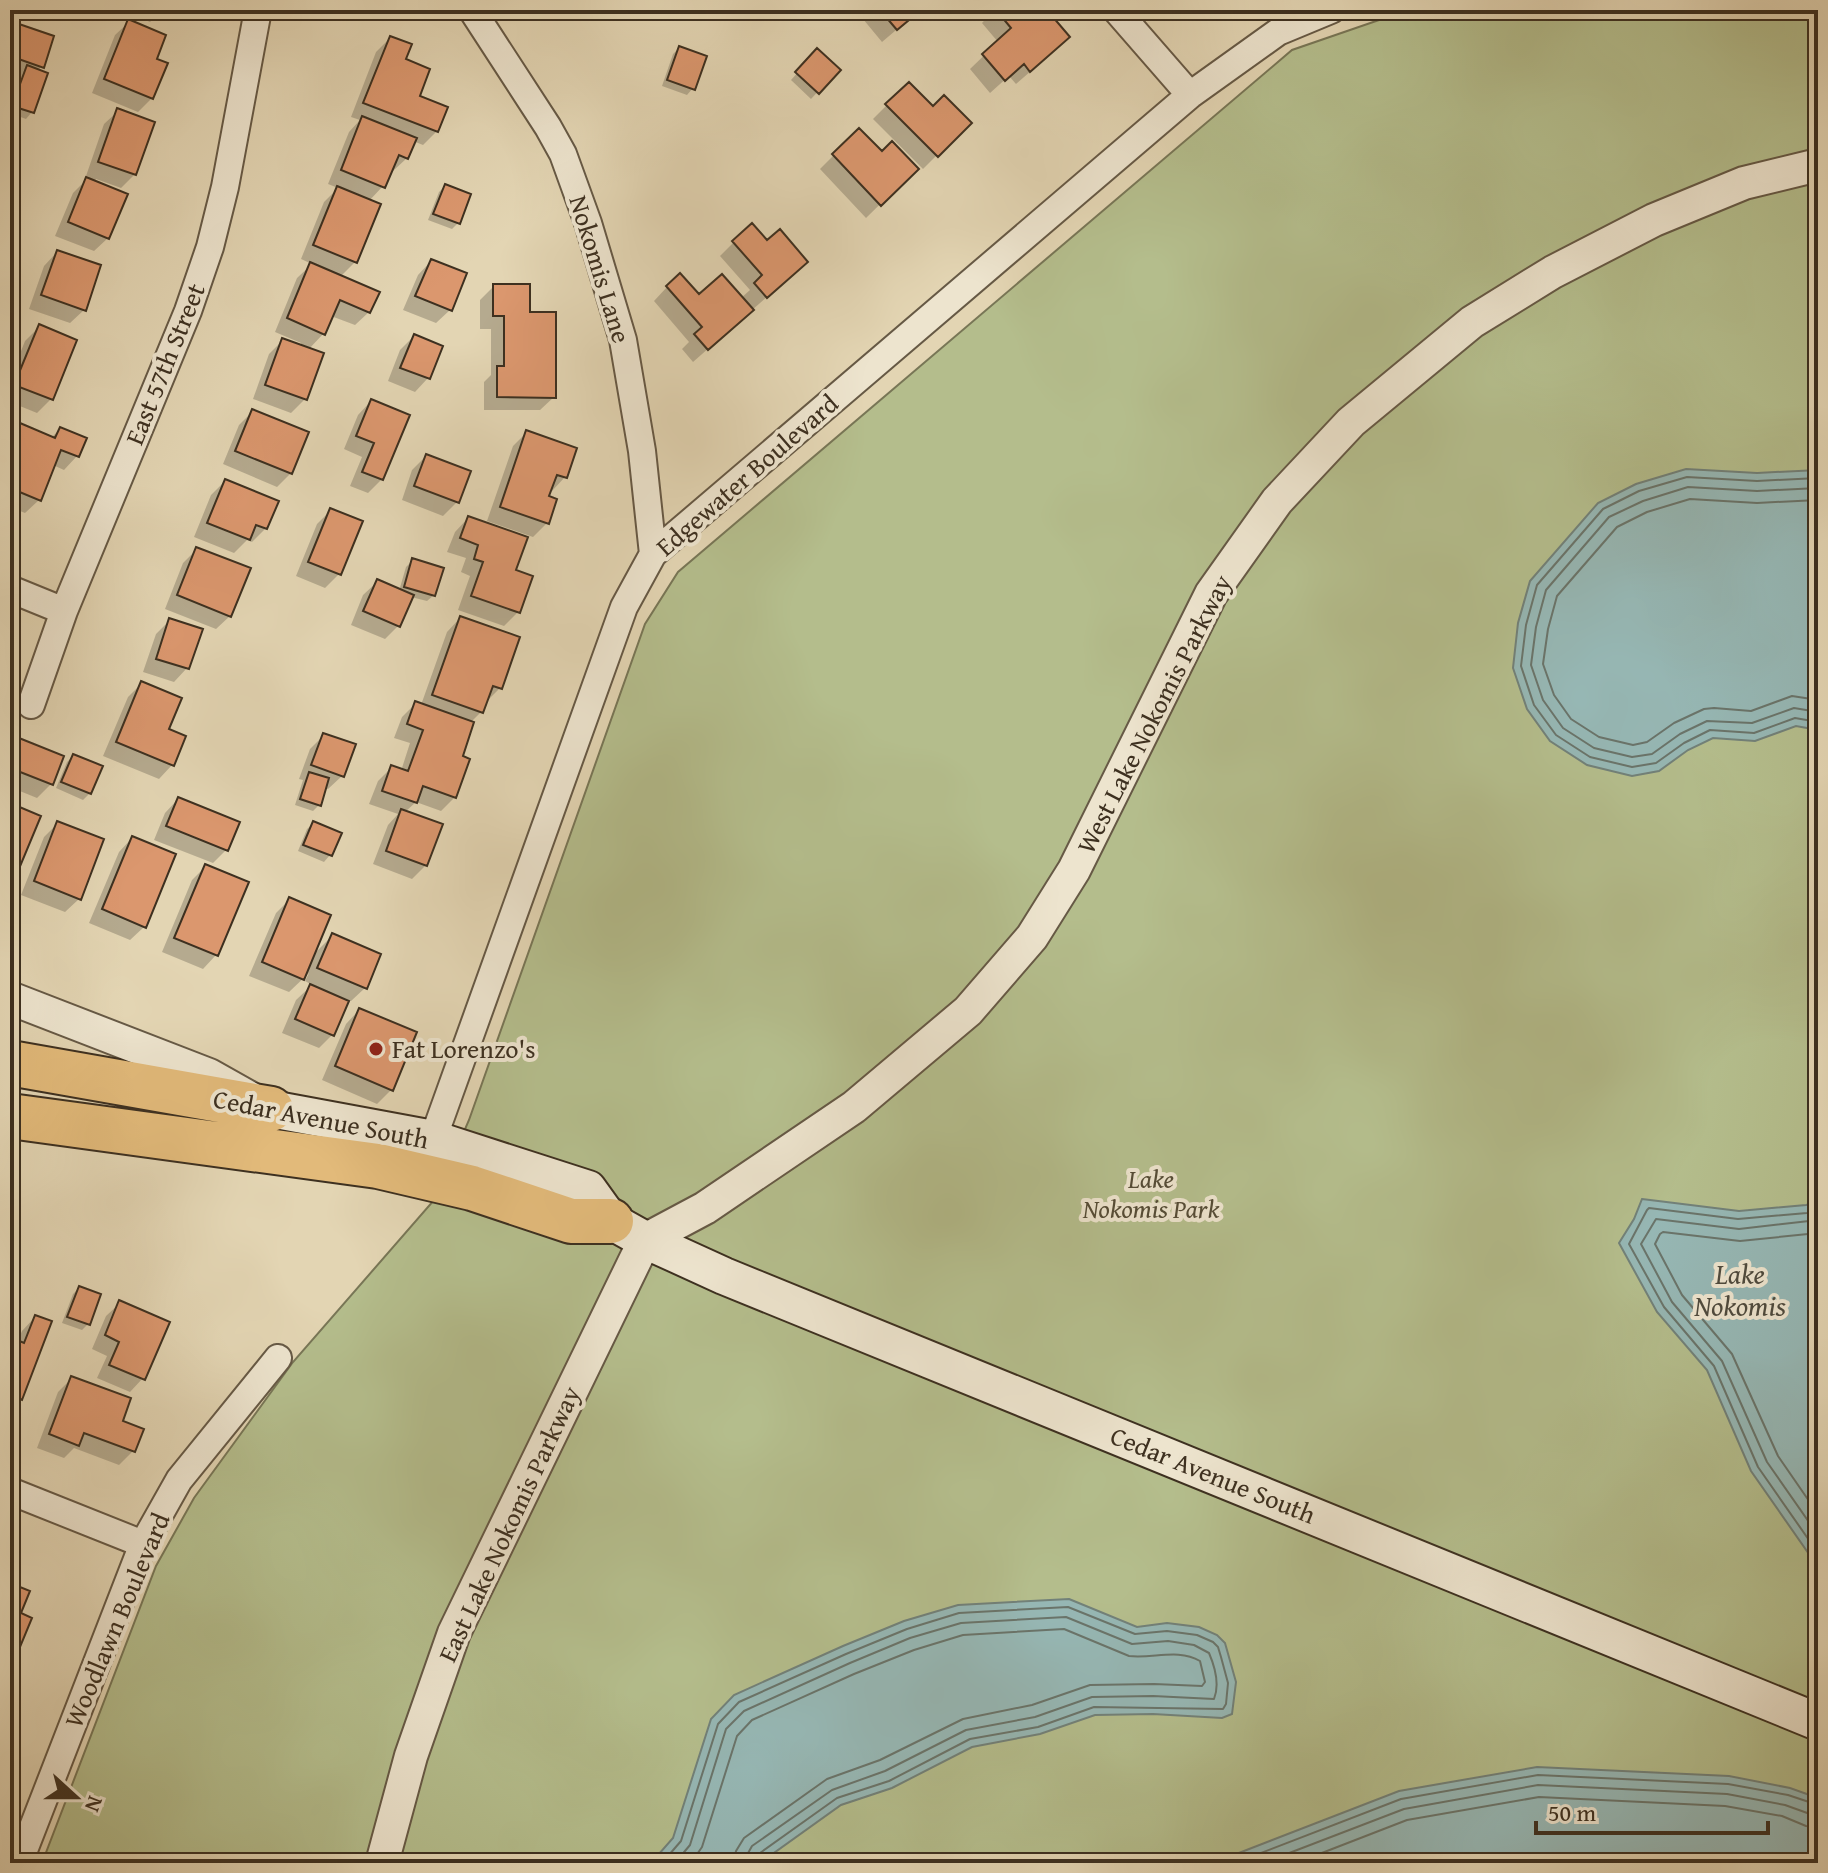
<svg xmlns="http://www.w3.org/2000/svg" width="1828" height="1873" font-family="'Gentium Book Plus',serif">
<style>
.green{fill:#b4bd8c;stroke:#787656;stroke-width:2}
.water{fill:#96b7b4;stroke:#728179;stroke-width:2}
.shadow{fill:#0003}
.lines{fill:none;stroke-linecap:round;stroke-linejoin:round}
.shore{stroke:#6a746a;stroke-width:2}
.building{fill:#db976e;stroke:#3d3020;stroke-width:2}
.minor-casing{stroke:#665945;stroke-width:30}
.tertiary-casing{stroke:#665945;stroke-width:36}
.secondary-casing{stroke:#3d3020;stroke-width:40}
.motorway-casing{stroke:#3d3020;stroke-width:48}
.minor{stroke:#ede4ce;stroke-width:26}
.tertiary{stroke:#ede4ce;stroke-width:32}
.secondary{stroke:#ede4ce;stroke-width:36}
.motorway{stroke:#e2ba7a;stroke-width:44}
.poi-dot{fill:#8f2418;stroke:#ede4ce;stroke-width:3}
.labels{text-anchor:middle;stroke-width:8;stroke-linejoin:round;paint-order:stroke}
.street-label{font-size:26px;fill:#3d3020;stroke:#ede4ce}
.poi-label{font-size:26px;fill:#3d3020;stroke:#ede4ce;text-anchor:start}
.park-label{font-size:26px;font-style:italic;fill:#554c36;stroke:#ede4ce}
.water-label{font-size:28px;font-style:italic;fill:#4f4b3e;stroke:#ede4ce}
</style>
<rect width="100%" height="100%" fill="#e3d5b3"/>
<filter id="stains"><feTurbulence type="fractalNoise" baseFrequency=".0025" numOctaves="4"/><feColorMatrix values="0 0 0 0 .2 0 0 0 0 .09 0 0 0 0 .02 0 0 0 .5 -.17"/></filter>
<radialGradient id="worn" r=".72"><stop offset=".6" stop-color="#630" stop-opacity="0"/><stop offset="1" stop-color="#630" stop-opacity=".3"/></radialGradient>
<path class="green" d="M1408,10H1818V1863H42L156,1566L194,1498L293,1362L435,1199L469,1120L645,624L678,572L1292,50Z"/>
<path class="water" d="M1686,469L1757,473L1818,470V730L1796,726L1755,741L1713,738L1688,750L1659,771L1632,776L1587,765L1550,741L1527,709L1513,668L1518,623L1530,581L1598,503L1636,484Z
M1642,1199L1739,1211L1806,1205L1818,1202V1567L1751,1471L1707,1370L1657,1312L1619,1243L1634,1219Z
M1069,1599L1137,1627L1167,1623L1199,1627L1217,1635L1225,1643L1236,1682L1232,1714L1222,1718L1153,1714L1095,1715L1040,1734L972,1747L892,1788L841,1805L760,1863H651L673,1838L711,1719L734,1695L843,1646L904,1621L958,1605Z
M1537,1767L1729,1776L1790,1788L1818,1798V1863H1213L1399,1791Z"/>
<path class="shadow" d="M122,10H162L150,22Z
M523,10H540L536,15Z
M802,10H831L823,18Z
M872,10H928L918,18L915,14L882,42L863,19Z
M994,10H1044L1054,51L1016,84L1009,76L990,93L970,69L998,42L982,23Z
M129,22L154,60L152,98L138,112L92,93L115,35Z
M19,26L42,66L37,71L32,112L26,119L10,113V105L20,77L10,74V35Z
M390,38L404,60L417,97L437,131L423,145L413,141L407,158L393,171L390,170L383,186L369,201L355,262L340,277L369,312L355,325L331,316L324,333L308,350L305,399L291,413L253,399L269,354L283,340L300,347L301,343L275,332L297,278L312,264L301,259L324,202L338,188L328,184L349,132L360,120L351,117L376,52Z
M679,48L693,88L687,95L662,86L673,54Z
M817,51L838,70L811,99L791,80Z
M908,84L933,109L969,123L923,169L873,119Z
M118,111L135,174L121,188L96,179L94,182L108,238L94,251L55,236L73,193L89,177L86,176L104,124Z
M859,130L882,154L916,169L866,218L820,169Z
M445,186L458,223L452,229L428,220L439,192Z
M734,242L792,275L693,362L682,349L689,342L654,301L667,287L699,297L741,298L750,290L720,256Z
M57,252L84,310L70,323L29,309L44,266Z
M431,261L450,310L436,323L403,310L418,275Z
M494,286L528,314L554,397L540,410H484V382L491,375V329H480V300Z
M39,327L51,399L37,413L10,402V379L25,341Z
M414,336L428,378L415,392L388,381L400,350Z
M371,401L382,479L368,493L350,486L362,457L344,449L358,415Z
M253,411L291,473L277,487L223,464L239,425Z
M20,426L51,438L60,429L77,456L64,470L53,465L39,500L25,513L10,507V436Z
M527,432L565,477L552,491L549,490L547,523L533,537L487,521L513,446Z
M426,456L469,472L457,502L443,516L402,500L412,470Z
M225,481L266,528L252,542L247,540L234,553L194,537L211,495Z
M331,510L360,522L339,574L325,588L296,576L317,524Z
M468,518L514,571L518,612L504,626L458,610L470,576L461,572L466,558L447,552L455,532Z
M197,549L230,616L216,629L165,609L183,563Z
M412,561L434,595L427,601L411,597L399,625L385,639L351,625L363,595L377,582L399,591L406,567Z
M460,618L500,688L486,702L481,712L470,723L460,757L455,797L441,811L416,802L405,812L426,865L412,879L373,864L388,825L398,814L369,804L378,781L391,768L401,771L410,743L394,738L402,717L416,703L421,705L447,632Z
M170,620L187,668L174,682L143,672L156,634Z
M141,684L166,730L172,765L159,779L103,756L128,697Z
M324,735L342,776L328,789L324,788L319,805L313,811L295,805L303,780L299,779L310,749Z
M20,740L51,784L37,798L10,787V750Z
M73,756L90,793L83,800L56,788L67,762Z
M178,799L226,850L213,863L154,840L165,813Z
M58,823L79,899L65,912L21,895L44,837Z
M314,823L330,855L324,862L298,851L307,829Z
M132,838L144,927L130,940L89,923L119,852Z
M206,866L216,955L203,969L162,952L192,880Z
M289,900L312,956L332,936L365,988L351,1001L347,1000L332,1035L319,1048L282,1033L296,1000L312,985L305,981L309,973L289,992L249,976L276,913Z
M359,1010L391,1090L377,1104L322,1080L346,1024Z
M79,1288L88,1324L82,1330L62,1323L73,1294Z
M120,1303L143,1378L130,1392L97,1378L107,1356L92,1349L106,1316Z
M35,1317L20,1399L10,1409V1339L17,1342L22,1331Z
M72,1378L120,1422L133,1451L119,1465L74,1448L64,1458L37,1448L58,1392Z
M10,1585L19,1614L18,1646L10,1655Z"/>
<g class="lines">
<path class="shore" d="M1818,478L1757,481L1687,477L1639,491L1603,509L1537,585L1526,625L1521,666L1534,705L1556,735L1590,757L1632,767L1656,763L1684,743L1710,730L1754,733L1795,718L1818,722
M1818,488L1757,491L1688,487L1643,501L1609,517L1546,590L1536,627L1531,665L1543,700L1563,728L1594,748L1632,757L1652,754L1680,734L1707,721L1752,723L1794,708L1818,712
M1818,500L1757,503L1690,499L1647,512L1617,527L1557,596L1548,629L1543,664L1554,695L1571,719L1599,737L1633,745L1647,742L1674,723L1704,709L1714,708L1751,711L1792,696L1818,700
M1818,1210L1807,1213L1738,1219L1649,1208L1647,1210L1629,1244L1664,1307L1714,1366L1758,1467L1818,1553
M1818,1220L1739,1229L1656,1219L1641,1244L1672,1302L1722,1361L1767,1462L1818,1535
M1818,1233L1740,1241L1663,1232L1660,1234L1655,1244L1682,1295L1732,1354L1778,1456L1818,1514
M662,1863L681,1841L718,1724L739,1702L846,1654L907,1629L959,1613L1068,1607L1135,1634L1167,1631L1197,1635L1213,1642L1218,1647L1221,1657L1228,1683L1226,1704L1223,1709L1094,1707L1038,1727L970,1739L889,1781L837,1798L760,1853L757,1858L756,1863
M675,1863L690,1845L726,1729L744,1711L850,1663L910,1638L961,1623L1066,1617L1132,1644L1168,1641L1194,1645L1209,1653C1215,1667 1220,1684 1214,1699L1153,1696L1092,1697L1035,1717L966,1730L885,1771L832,1790L752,1846L747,1855L746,1863
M691,1863L702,1847L737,1736L752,1720L854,1674L914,1650L963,1635L1064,1629L1129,1656C1153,1659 1178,1648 1200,1661L1205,1682L1202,1686L1154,1684L1090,1685L1032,1705L963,1719L880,1760L827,1779L744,1838L736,1851L734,1863
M1235,1863L1401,1799L1538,1775L1728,1784L1788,1795L1818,1805
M1263,1863L1404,1809L1538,1785L1727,1794L1785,1805L1810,1814L1818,1815
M1296,1863L1407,1820L1539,1797L1725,1806L1782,1816L1806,1826L1818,1827"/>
</g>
<path class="building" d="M880,10H921L897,30Z
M996,10H1047L1070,37L1030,72L1024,64L1005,81L982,54L1011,28Z
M128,19L166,35L157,59L168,63L153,99L104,79Z
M19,24L54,36L44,68L10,56V49Z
M390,36L412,44L406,59L430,69L420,96L448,107L438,132L363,103Z
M679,46L707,56L695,90L667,80Z
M817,48L841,70L819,94L795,72Z
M27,65L48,73L34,113L12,106Z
M909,82L933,106L944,95L972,123L938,157L885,104Z
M117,108L155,122L136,175L98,162Z
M362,116L417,138L408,159L399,155L385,188L341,170Z
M859,128L882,151L892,141L919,169L881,206L832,154Z
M86,177L128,194L109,239L68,222Z
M445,184L471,194L460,224L433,214Z
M337,186L381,204L357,263L313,245Z
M752,223L767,240L780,229L808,262L767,298L754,283L762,275L732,241Z
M57,250L101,265L86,311L41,295Z
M431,259L467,273L452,311L415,296Z
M310,262L380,292L370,313L340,300L325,335L287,318Z
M680,273L699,294L722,274L754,310L708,350L694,334L702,327L666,286Z
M493,284H530V312H556V398L497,397V366H504V316H493Z
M39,324L77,340L53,400L14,385Z
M414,334L443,346L430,379L400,368Z
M282,338L324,353L307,400L265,385Z
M371,399L410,415L383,480L362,472L374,443L356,436Z
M252,409L309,432L292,474L235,451Z
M20,423L55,438L60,427L87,438L79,457L61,450L41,501L10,488V447Z
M526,430L577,448L567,478L557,475L549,496L557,499L549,524L500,507Z
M426,454L471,471L459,503L414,486Z
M225,479L279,501L267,529L256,525L250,540L207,523Z
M330,508L363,521L341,575L308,562Z
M468,516L528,537L516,570L533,576L520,613L471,596L483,562L474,559L478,545L460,538Z
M196,547L251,568L231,617L177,595Z
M412,558L444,568L435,596L404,587Z
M377,579L414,595L400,627L363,611Z
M460,616L520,637L502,689L493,686L483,713L432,695Z
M169,618L203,629L189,669L156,659Z
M141,681L182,698L169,729L186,736L174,766L116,742Z
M415,701L474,722L463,756L470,759L456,798L423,786L417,803L382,791L391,765L408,771L423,730L407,724Z
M323,733L356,744L344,777L311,765Z
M19,738L64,756L53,785L10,768V763Z
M73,754L103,766L91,794L61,782Z
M309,772L329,778L321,806L300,799Z
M178,797L240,822L228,851L166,826Z
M10,803L41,816L16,876L10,874Z
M401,809L443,824L427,866L386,851Z
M57,821L104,839L81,900L34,881Z
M313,821L342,833L332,856L303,845Z
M132,836L176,854L146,928L102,909Z
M205,864L249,882L218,956L174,938Z
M289,897L331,915L304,980L262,962Z
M332,933L381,954L367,989L317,968Z
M310,984L349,1001L334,1036L295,1019Z
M359,1008L417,1032L393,1091L335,1066Z
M79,1286L101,1294L90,1325L67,1317Z
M119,1300L170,1322L145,1380L109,1365L119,1342L105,1335Z
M35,1315L52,1321L22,1400L10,1395V1337L24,1343Z
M71,1376L131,1398L123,1421L144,1429L135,1452L84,1433L79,1446L49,1434Z
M10,1583L30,1591L21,1613L32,1618L20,1647L10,1643Z"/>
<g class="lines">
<defs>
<path id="minor" d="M472,10L548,127L563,154L588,223L623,340L642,451L653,554
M1116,10L1190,95
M10,589L64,611
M31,705L64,611L188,311L210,247L225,187L258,10
M433,1139L624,607L653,554L1190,95L1278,32L1331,10
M10,1491L143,1544
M19,1863L143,1544L179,1480L278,1358"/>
<path id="tertiary" d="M10,998L209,1075L250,1098
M382,1863L411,1756L454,1633L645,1240L705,1208L854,1107L968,1011L1032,937L1074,870L1211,594L1277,501L1351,422L1472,322L1553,272L1654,220L1744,183L1818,165"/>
<path id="secondary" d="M271,1109L433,1139L588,1189L611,1221L645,1240L724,1276L1818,1722"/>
<path id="motorway" d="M10,1063L271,1109
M10,1116L378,1166L472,1188L571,1221H611"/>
</defs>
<use href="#minor" class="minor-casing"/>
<use href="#tertiary" class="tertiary-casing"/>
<use href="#secondary" class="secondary-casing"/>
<use href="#motorway" class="motorway-casing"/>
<use href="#minor" class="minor"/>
<use href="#tertiary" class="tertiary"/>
<use href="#secondary" class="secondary"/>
<use href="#motorway" class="motorway"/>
</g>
<circle class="poi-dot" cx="376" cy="1049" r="8"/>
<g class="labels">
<g class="street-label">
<text transform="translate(600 269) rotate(73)" y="9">Nokomis Lane</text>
<text transform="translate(165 364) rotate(-68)" y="9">East 57th Street</text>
<text transform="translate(747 475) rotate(-41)" y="9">Edgewater Boulevard</text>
<text transform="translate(1154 714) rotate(-63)" y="9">West Lake Nokomis Parkway</text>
<text transform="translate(321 1119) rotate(11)" y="9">Cedar Avenue South</text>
<text transform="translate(1213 1475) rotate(22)" y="9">Cedar Avenue South</text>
<text transform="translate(509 1524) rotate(-65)" y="9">East Lake Nokomis Parkway</text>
<text transform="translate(117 1620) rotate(-67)" y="9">Woodlawn Boulevard</text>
</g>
<g class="poi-label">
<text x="392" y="1058">Fat Lorenzo's</text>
</g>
<g class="park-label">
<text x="1151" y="1188">Lake<tspan x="1151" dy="30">Nokomis Park</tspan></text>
</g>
<g class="water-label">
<text x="1740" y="1284">Lake<tspan x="1740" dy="32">Nokomis</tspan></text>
</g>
</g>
<rect width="1828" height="1873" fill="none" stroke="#e3d5b3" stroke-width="40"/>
<rect x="12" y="12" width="1804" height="1849" fill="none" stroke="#3d3020" stroke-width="4"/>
<rect x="20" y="20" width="1788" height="1833" fill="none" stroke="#3d3020" stroke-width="2"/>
<g transform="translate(76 1797) rotate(111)" stroke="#ede4ce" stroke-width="6" paint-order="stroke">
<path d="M0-6L14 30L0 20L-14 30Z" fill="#3d3020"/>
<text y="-12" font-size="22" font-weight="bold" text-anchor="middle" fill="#3d3020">N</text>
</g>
<path d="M1536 1821v12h232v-12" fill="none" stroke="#3d3020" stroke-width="4"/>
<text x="1548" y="1821" font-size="24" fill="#3d3020" stroke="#ede4ce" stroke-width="6" paint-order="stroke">50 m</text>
<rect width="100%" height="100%" filter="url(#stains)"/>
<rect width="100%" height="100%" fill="url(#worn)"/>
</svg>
